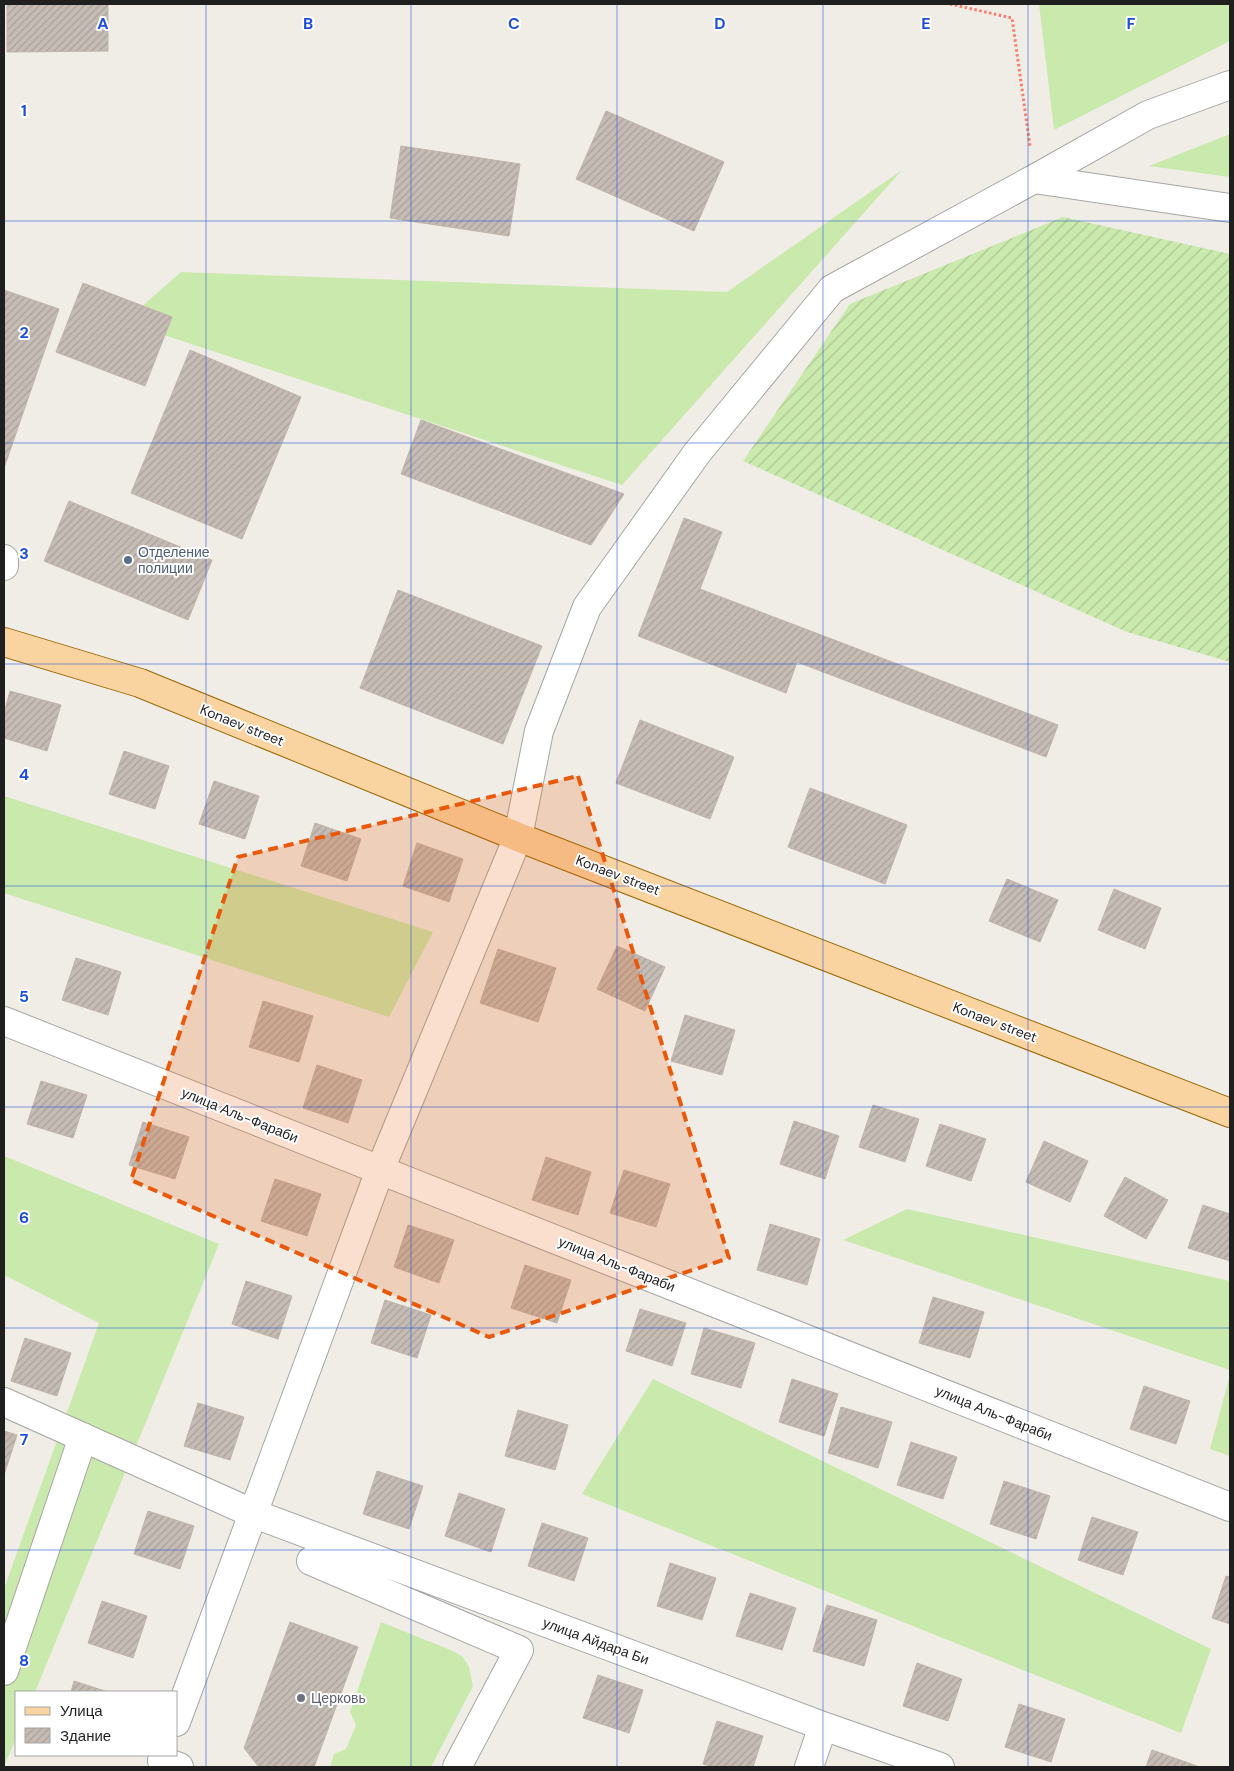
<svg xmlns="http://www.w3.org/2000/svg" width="1234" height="1771" font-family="'DM Sans',sans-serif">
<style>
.grass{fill:#cae9ad}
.garden{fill:url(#garden-furrows)}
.building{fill:url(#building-hatch);stroke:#c1b3a8}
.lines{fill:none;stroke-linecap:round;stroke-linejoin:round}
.minor-casing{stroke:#a6a6a6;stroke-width:30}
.major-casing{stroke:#986703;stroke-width:30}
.path{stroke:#f77e6f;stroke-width:3;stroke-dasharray:2.5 2.5;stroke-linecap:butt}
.minor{stroke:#fff;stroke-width:28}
.major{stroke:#fad4a0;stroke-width:28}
.marked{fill:#e8590c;fill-opacity:0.2;stroke:#e8590c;stroke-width:4;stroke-dasharray:10 6;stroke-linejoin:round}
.grid{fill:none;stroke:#1d4ed8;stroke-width:1;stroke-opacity:0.55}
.service-dot{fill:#5c6f8a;stroke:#fff;stroke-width:2}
.worship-dot{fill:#6b7280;stroke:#fff;stroke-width:2}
.labels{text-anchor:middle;stroke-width:4;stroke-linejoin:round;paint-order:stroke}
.service-label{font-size:14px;fill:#4e5e75;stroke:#fff;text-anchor:start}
.street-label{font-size:14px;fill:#1f1f1f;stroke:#fff}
.worship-label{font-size:14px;fill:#5b616d;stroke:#fff;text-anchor:start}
.grid-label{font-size:16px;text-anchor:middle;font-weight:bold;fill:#1d4ed8;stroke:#fff;stroke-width:4;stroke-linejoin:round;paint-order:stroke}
</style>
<defs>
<pattern id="garden-furrows" width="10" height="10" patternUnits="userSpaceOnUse" patternTransform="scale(1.25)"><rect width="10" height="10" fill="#cae9ad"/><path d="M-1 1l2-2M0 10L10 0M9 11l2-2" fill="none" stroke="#adc794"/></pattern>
<pattern id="building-hatch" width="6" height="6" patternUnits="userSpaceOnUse" patternTransform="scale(1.25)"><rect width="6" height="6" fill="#c5bcb5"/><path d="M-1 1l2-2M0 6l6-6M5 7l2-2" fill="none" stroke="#a9a19b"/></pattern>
</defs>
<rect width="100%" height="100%" fill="#f0ede6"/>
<path class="grass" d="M1039,4H1230V41L1054,130Z
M1230,134V177L1149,166Z
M902,170L622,485L124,322L181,272L727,292Z
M4,796L433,932L389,1017L4,893Z
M4,1156L219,1244L35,1692H16V1738L4,1767V1589L99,1323L4,1275Z
M907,1209L1230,1281V1370L843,1240Z
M1230,1375V1456L1210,1449Z
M653,1379L1211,1649L1181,1733L582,1494Z
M381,1622L453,1651L463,1657L469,1667L473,1686L431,1767H330L334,1754L346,1749L356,1725L350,1712Z"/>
<path class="garden" d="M1063,217L1230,254V662L1127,632L743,461L850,304Z"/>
<path class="building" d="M7,4H108V51L7,52Z
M606,111L724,162L694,231L576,179Z
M401,146L520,164L509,236L390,218Z
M83,283L172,317L145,386L56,352Z
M4,290L59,309L4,468Z
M190,350L301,397L242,539L131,493Z
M421,420L624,494L591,545L401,474Z
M69,501L212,560L188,620L44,561Z
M684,518L722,532L700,589L1058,725L1046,757L797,662L786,693L638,636Z
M398,590L542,646L503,744L360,688Z
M10,691L61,705L47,751L4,738V713Z
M640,720L734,757L710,819L616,783Z
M124,751L169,766L155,809L109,794Z
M214,781L259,796L245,839L199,824Z
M810,788L907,825L885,884L788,847Z
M315,823L361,839L347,881L301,866Z
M417,843L463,859L449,902L403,886Z
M1007,879L1058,900L1040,942L989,921Z
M1114,889L1161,908L1145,949L1098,930Z
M617,946L665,967L645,1011L597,989Z
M498,949L556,968L538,1022L480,1003Z
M76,958L121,972L108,1015L62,1000Z
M263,1001L313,1016L299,1062L249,1047Z
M685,1015L735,1030L722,1075L671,1061Z
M317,1065L362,1080L348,1123L303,1108Z
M41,1081L87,1095L73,1138L27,1124Z
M873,1105L919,1119L905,1162L859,1147Z
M794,1121L839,1136L825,1179L780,1164Z
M143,1122L189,1137L175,1179L129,1165Z
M940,1124L986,1139L971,1181L926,1166Z
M1044,1141L1088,1161L1070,1202L1026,1182Z
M546,1157L591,1172L578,1215L532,1200Z
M624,1170L670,1184L656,1227L610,1213Z
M1125,1177L1168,1200L1146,1239L1104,1216Z
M275,1179L321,1194L307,1236L261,1221Z
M1203,1205L1230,1214V1261L1188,1248Z
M770,1224L820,1239L807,1285L757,1270Z
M408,1225L454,1240L439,1283L394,1267Z
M525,1265L571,1280L557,1323L511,1308Z
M246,1281L292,1296L278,1339L232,1324Z
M933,1297L984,1312L970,1358L919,1343Z
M385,1300L431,1315L417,1358L371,1343Z
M640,1309L686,1323L672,1366L626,1351Z
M704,1328L755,1343L741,1388L691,1374Z
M25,1338L71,1353L57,1396L11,1381Z
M792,1379L838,1394L824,1436L779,1422Z
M1144,1386L1190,1401L1176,1444L1130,1429Z
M198,1403L244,1417L230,1460L184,1446Z
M841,1407L892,1422L878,1468L828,1453Z
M518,1410L568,1425L555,1470L505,1456Z
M4,1431L17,1435L4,1475Z
M911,1442L957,1457L943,1499L897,1485Z
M377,1471L423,1486L409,1529L363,1514Z
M1004,1481L1050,1496L1036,1539L990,1524Z
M459,1493L505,1509L491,1552L445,1536Z
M148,1511L194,1526L180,1569L134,1554Z
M1092,1517L1138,1532L1123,1575L1078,1560Z
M542,1523L588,1538L574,1581L528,1566Z
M670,1563L716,1578L702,1620L657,1606Z
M1226,1576L1230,1577V1624L1212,1618Z
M750,1593L796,1608L782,1650L736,1636Z
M102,1601L147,1616L133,1658L88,1643Z
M827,1605L877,1620L864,1666L813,1651Z
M290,1622L358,1647L314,1767H263L258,1766L244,1748Z
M917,1663L962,1679L948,1721L903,1706Z
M598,1675L643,1690L629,1733L583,1718Z
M74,1681L108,1692H71Z
M1019,1704L1065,1719L1051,1762L1005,1747Z
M717,1721L763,1736L753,1767H713L703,1764Z
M1152,1750L1197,1766V1767H1146Z"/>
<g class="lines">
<defs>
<path id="minor" d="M1034,179L1230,208
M4,559V566
M4,1021L1230,1507
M4,1402L252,1513L823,1726L940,1767
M311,1561L519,1650L457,1767
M4,1671L83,1437
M176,1722L380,1170L518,837L539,731L587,607L697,453L832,289L1034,179L1148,115L1230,85
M162,1761L179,1767
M809,1767L823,1726"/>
<path id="major" d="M4,642L140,683L518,837L1230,1113"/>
</defs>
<use href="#minor" class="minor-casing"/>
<use href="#major" class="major-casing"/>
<path class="path" d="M950,4L1012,18L1030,146"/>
<use href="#minor" class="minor"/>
<use href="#major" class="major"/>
</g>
<path class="marked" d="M578,776L729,1258L489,1337L131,1180L238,857Z"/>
<path class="grid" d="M206,4V1767M411,4V1767M617,4V1767M823,4V1767M1028,4V1767M4,221H1230M4,443H1230M4,664H1230M4,886H1230M4,1107H1230M4,1328H1230M4,1550H1230"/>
<circle class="service-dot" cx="128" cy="560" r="5"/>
<circle class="worship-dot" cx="301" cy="1698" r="5"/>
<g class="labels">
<g class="service-label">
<text x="138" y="557">Отделение<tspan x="138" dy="16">полиции</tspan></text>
</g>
<g class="street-label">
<text transform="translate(242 725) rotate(22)" y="5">Konaev street</text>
<text transform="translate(618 875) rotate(21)" y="5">Konaev street</text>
<text transform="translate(995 1022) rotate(21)" y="5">Konaev street</text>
<text transform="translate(240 1115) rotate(22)" y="5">улица Аль-Фараби</text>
<text transform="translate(617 1264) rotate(22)" y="5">улица Аль-Фараби</text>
<text transform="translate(994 1413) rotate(22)" y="5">улица Аль-Фараби</text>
<text transform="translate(596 1641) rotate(20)" y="5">улица Айдара Би</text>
</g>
<g class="worship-label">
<text x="311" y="1703">Церковь</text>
</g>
</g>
<g class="grid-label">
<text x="103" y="29">A</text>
<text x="308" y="29">B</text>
<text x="514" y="29">C</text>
<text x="720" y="29">D</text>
<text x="926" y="29">E</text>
<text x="1131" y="29">F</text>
<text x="24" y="116">1</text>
<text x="24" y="338">2</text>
<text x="24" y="559">3</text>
<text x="24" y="780">4</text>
<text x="24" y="1002">5</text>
<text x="24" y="1223">6</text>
<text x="24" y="1445">7</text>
<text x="24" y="1666">8</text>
</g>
<rect width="1234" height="1771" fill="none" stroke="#1f1f1f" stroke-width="10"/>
<rect x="15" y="1691" width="162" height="65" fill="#ffffff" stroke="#a5a5a5"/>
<rect x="25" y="1707" width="25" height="8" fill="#fad4a0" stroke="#a5a5a5"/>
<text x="60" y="1716" font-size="15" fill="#1f1f1f">Улица</text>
<rect x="25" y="1728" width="25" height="15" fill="url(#building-hatch)" stroke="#a5a5a5"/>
<text x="60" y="1741" font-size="15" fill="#1f1f1f">Здание</text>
</svg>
